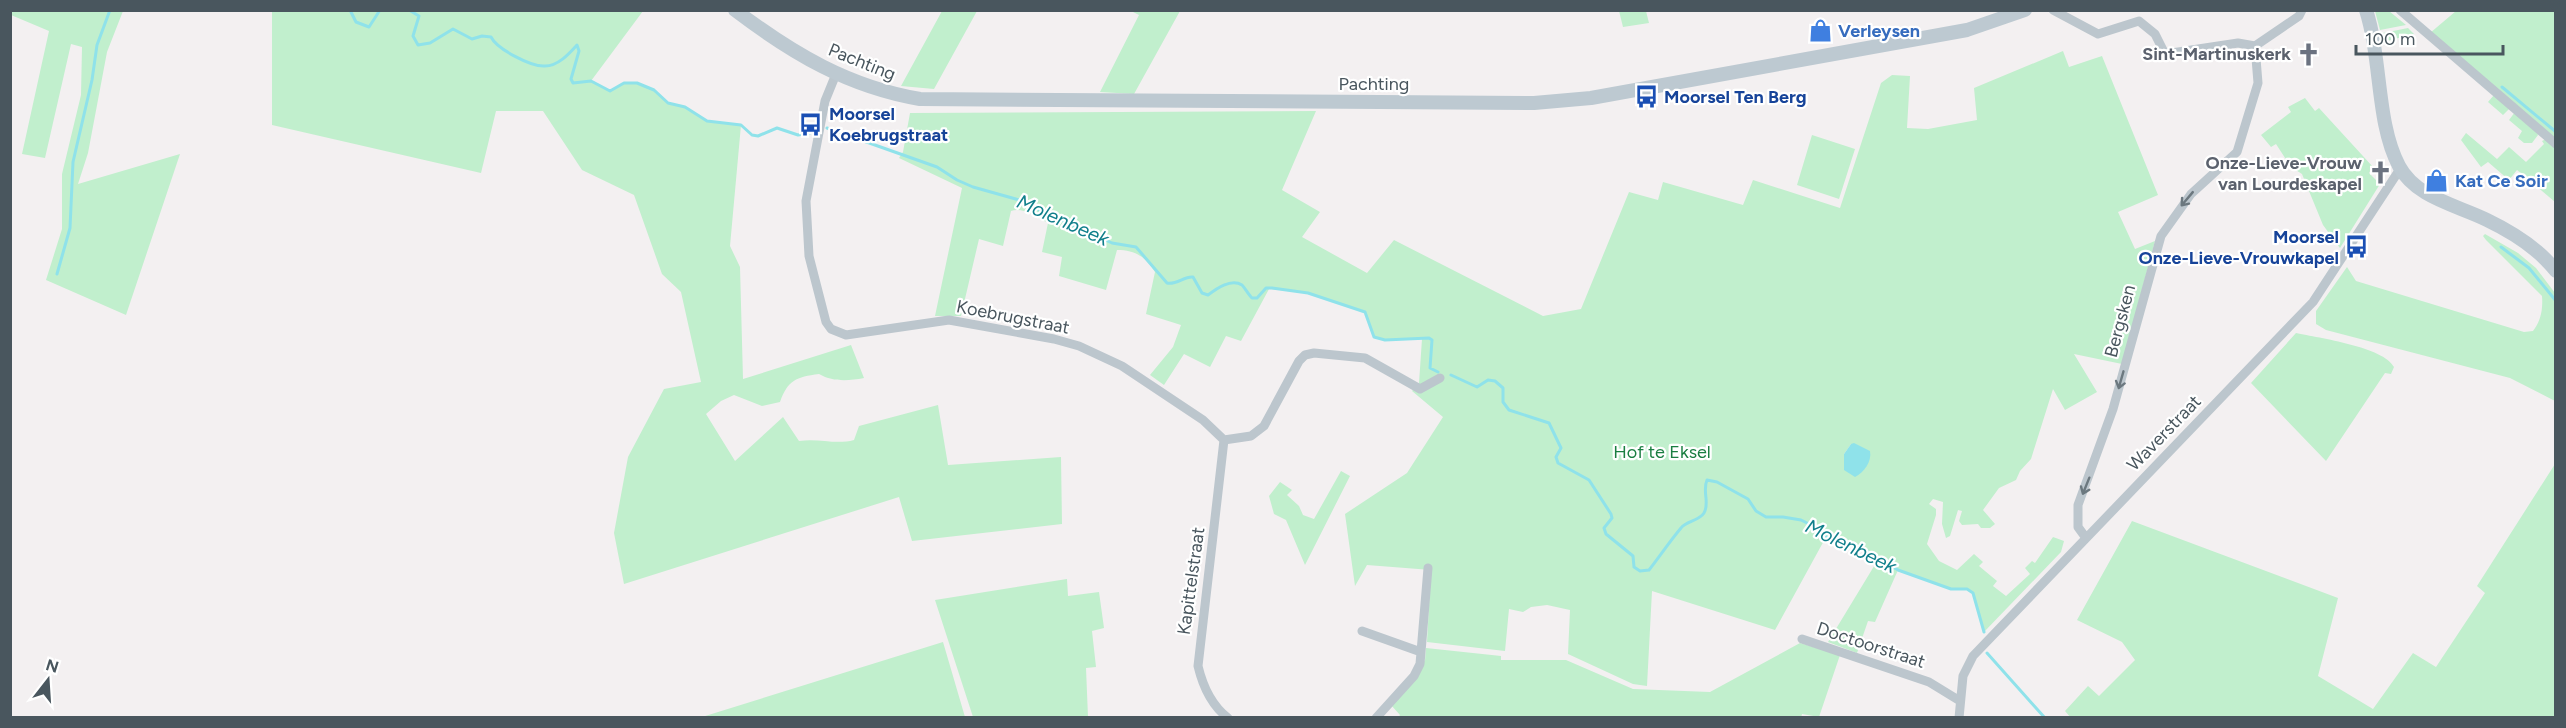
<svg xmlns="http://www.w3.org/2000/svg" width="2566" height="728" font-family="Figtree,sans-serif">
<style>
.green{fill:#c1efcd;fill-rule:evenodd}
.water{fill:#8fe2ea}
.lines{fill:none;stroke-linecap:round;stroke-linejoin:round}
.stream{stroke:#8fe2ea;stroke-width:3}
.street{stroke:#bcc6cd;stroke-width:9}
.secondary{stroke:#bdc9d1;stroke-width:14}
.oneway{stroke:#6c787f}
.labels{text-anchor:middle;stroke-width:4.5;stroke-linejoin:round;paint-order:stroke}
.shop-label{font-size:18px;font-weight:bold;fill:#366cbe;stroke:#fff;text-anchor:start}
.worship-label{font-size:18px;font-weight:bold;fill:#5b616d;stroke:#fff;text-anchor:end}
.street-label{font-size:18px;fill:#49565e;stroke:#fff}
.transit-label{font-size:18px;font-weight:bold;fill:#164399;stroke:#fff;text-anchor:start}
.park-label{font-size:18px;fill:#1a7e41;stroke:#fff}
.water-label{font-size:20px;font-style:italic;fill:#107f8b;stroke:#fff}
</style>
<rect width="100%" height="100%" fill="#f3f0f1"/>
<path class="green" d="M10,11H123L107,52L88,153L78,184L180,154L126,315L46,280L62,229V174L81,95L82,47L71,44L45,158L22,154L49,31L11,15Z
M272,11H643L591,81L610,91L624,83H637L654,90L668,103L685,107L707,121L741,125L730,246L740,267L743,379L851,345L864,378C848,381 833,382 819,374C796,377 788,380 780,402L762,406L734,395L721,401L706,414L735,461L783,417L799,441C819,438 836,445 854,440L859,426L938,405L948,465L1061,457L1062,524L912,541L899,497L624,584L614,533L628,457L664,389L701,382L681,292L662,274L634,195L582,170L543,111H496L481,173L272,125Z
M942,11H977L934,89L901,86Z
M1131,11H1180L1134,94L1100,92L1139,15Z
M1619,11H1646L1649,23L1623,27Z
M2375,11H2389L2406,25L2380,30Z
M2456,11H2555V138L2430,33Z
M2408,28L2414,34L2383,42V33Z
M2063,51L2069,67L2102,56L2158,195L2118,212L2135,249L2155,241L2122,364L2074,354L2097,392L2065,410L2053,389L2031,459L2020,471L2016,480L1999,488L1983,510L1995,524L1990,528H1981L1978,524L1962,525L1959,521L1962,511L1958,510L1950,536L1946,538L1942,524L1943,502L1933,499L1929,504L1936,509V515L1927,544L1939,561L1957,570L1974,554L1983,562L1979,566L1997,581L1993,586L2006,596L2030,574L2025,568L2032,561L2035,563L2053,537L2064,541L2061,552L1984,632L1973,593L1967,589H1951L1898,570L1875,622L1868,621L1857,653L1828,642L1879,558L1860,547L1826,537L1775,630L1652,591L1647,686L1633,684L1568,654L1570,610L1547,605L1531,607L1523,612L1509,609L1505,651L1427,642L1431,570L1367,565L1355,586L1345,514L1407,473L1443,417L1412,391L1419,383L1422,339L1385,340L1374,337L1365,311L1308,293L1269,289L1241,341L1226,336L1210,367L1184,354L1164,385L1150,375L1173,347L1181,325L1146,314L1155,272C1146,257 1135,250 1117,250L1106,290L1059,276L1062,257L1042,252L1048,223C1037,217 1023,207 1011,211L1003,246L979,239L961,316H935L962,188L899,158L903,152L910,113L1316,111L1282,190L1320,212L1302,237L1367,273L1394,240L1543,316L1581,309L1629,192L1658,200L1663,182L1743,205L1753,180L1840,208L1881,83L1892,75L1910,76L1907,128L1928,129L1977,120L1974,88ZM1851,444L1855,476L1850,473L1844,454Z
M2494,95L2510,108L2503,115L2488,102Z
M2305,98L2315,111L2319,108L2373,167L2369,173L2380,184L2340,248L2323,225L2302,174L2291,167L2276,144L2271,147L2261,135L2291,112L2288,107Z
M2515,112L2537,132L2538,135L2532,143H2524L2518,138L2522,131L2509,120Z
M2466,133L2497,159L2509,147L2526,162L2544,144L2542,141L2546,139L2555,147V202L2517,170L2509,180L2488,162L2481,167L2461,140Z
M1812,135L1855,149L1839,199L1797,185Z
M2485,234L2518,253L2536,268L2555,293V401L2510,378L2326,330L2316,324V311L2347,267L2356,281L2524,332L2533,331C2541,321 2543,309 2542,296L2486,240L2483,236Z
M2296,333C2319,338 2384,347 2394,367L2391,374L2385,373L2326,461L2251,383Z
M2555,464V717L2071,718L2065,711L2088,686L2099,696L2135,660L2122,642L2077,620L2132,521L2338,598L2318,676L2373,709L2413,653L2436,667L2485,593L2477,586Z
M1341,471L1350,476L1305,565L1286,520L1274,514L1269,496L1280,482L1292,490L1287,495L1299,506L1303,515L1314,519Z
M1067,579L1068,596L1099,592L1104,628L1092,631L1096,667L1086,668L1088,717H973L935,600Z
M943,642L965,717H702Z
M1800,643L1840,655L1819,717L1802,714L1801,718H1398L1400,715L1391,705L1425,660L1426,648L1501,656V660H1566L1633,689L1710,692Z"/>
<path class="water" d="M1854,443L1870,451C1872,462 1864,472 1855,477L1844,470V454L1851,444Z"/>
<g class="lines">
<path class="stream" d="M350,10L356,22L369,27L380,10
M409,10L419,16L413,36L418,45L430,43L453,29L472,39L482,36L491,37C497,49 531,67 545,66C558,66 569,54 577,45L579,51L571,79L573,83L591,81L610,91L624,83H637L654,90L668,103L685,107L707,121L741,125L752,135L758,136L777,128L798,135L810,133
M2502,87L2556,132
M827,128L937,167L957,180L973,187L1030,203L1041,211L1112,243L1136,247L1167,283C1177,285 1184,276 1193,277L1202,293L1208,295C1216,289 1231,278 1242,285C1245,288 1248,294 1252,298H1257L1266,288H1272L1308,293L1365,312L1374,337L1385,340L1429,338L1432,340L1430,368L1438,372
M2501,247L2529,268L2556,301
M57,274L70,228L73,162L92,80L97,45L110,10
M1451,375L1477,387L1488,380L1495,381L1503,388V402L1509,410L1549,423L1561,448L1556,457L1558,463L1589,480L1611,514L1612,518L1604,528L1606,534L1633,556L1634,567L1640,571L1649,570C1660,556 1670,541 1681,528C1686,521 1699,521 1704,513C1710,503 1702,491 1707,480L1717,482L1748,499L1756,511L1766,517H1783L1801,520L1817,528L1826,537L1834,541L1860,547L1898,570L1951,589H1967L1973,593L1984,632
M1987,653L2045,718"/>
<path class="street" d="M2053,10L2098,34L2139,21L2155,34L2165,54L2238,43L2255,46
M2400,10L2556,144
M836,74L825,101L806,201L809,256L826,322L831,329L846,335L949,320L1054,339L1079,346L1122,366L1203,420L1224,440
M1224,440L1198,666C1203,687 1211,705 1228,718
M1224,440L1251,436L1264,426L1299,361L1305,355L1314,353L1365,358L1420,389L1440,378
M2086,538L2078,527V505L2113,409L2161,236L2191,194L2237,152L2258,83L2255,46L2299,16L2302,10
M1362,631L1421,652
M1802,639L1929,682L1960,701
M1376,718L1414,676L1420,664L1428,568
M1959,718L1963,676L1973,656L2313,302L2400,169"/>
<path class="secondary" d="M735,10C793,54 849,87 920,99L1534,103L1591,98L1967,30L2025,10
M2366,10C2382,60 2376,122 2399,166C2416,198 2457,205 2487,220C2512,232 2538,248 2556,271"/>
</g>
<defs><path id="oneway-shaft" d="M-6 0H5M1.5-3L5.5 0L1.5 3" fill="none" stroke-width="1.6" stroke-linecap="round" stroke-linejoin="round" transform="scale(1.5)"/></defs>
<g class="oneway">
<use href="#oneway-shaft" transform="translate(2187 199) rotate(130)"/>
<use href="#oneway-shaft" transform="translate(2121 380) rotate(106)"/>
<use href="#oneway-shaft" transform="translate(2086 486) rotate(112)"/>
</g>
<defs>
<symbol id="shop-bare" viewBox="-9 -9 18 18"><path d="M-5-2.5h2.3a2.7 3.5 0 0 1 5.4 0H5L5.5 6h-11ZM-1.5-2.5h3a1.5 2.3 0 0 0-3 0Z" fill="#3f7fe0" stroke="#fff" stroke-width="2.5" paint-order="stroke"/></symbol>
<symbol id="church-bare" viewBox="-9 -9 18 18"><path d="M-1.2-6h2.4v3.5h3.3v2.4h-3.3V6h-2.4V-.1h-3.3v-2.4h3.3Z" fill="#6b7280" stroke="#fff" stroke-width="2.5" paint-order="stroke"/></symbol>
<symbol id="bus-bare" viewBox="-9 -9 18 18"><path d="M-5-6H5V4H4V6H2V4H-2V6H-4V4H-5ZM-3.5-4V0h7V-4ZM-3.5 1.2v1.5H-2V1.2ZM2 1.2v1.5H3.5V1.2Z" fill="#1a4fb4" stroke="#fff" stroke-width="2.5" paint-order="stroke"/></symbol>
</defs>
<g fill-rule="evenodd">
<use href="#shop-bare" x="1804" y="14" width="33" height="33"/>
<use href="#church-bare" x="2292" y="38" width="33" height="33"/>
<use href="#bus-bare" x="1630" y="80" width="33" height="33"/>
<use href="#bus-bare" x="794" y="108" width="33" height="33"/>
<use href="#church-bare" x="2364" y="156" width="33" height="33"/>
<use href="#shop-bare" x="2420" y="164" width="33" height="33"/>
<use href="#bus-bare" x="2340" y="230" width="33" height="33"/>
</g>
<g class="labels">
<g class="shop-label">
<text x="1838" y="37">Verleysen</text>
<text x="2455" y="187">Kat Ce Soir</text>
</g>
<g class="worship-label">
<text x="2291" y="60">Sint-Martinuskerk</text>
<text x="2362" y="169">Onze-Lieve-Vrouw<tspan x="2362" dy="21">van Lourdeskapel</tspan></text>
</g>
<g class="street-label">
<text transform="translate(862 62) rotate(22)" y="6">Pachting</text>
<text x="1374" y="90">Pachting</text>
<text transform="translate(1013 317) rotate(11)" y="6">Koebrugstraat</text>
<text transform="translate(2120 321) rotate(-75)" y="6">Bergsken</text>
<text transform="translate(2164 433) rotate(-46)" y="6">Waverstraat</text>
<text transform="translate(1191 581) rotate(-82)" y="6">Kapittelstraat</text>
<text transform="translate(1871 645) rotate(18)" y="6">Doctoorstraat</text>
</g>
<g class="transit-label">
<text x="1664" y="103">Moorsel Ten Berg</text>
<text x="829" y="120">Moorsel<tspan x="829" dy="21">Koebrugstraat</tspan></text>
<text x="2339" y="243" text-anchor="end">Moorsel<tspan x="2339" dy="21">Onze-Lieve-Vrouwkapel</tspan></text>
</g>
<g class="park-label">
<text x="1662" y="458">Hof te Eksel</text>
</g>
<g class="water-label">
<text transform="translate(1063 220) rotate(24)" y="7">Molenbeek</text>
<text transform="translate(1851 546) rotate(26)" y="7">Molenbeek</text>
</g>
</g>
<rect width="2566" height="728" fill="none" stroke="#49565e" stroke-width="24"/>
<g transform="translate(48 680) rotate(17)" stroke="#ffffff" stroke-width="4.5" paint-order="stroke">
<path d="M0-4.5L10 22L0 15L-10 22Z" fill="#49565e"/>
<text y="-9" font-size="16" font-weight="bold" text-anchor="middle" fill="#49565e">N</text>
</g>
<path d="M2356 45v9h147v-9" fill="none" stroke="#49565e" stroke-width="3"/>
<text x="2365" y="45" font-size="18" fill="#49565e" stroke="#ffffff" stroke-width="4.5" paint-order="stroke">100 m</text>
</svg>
